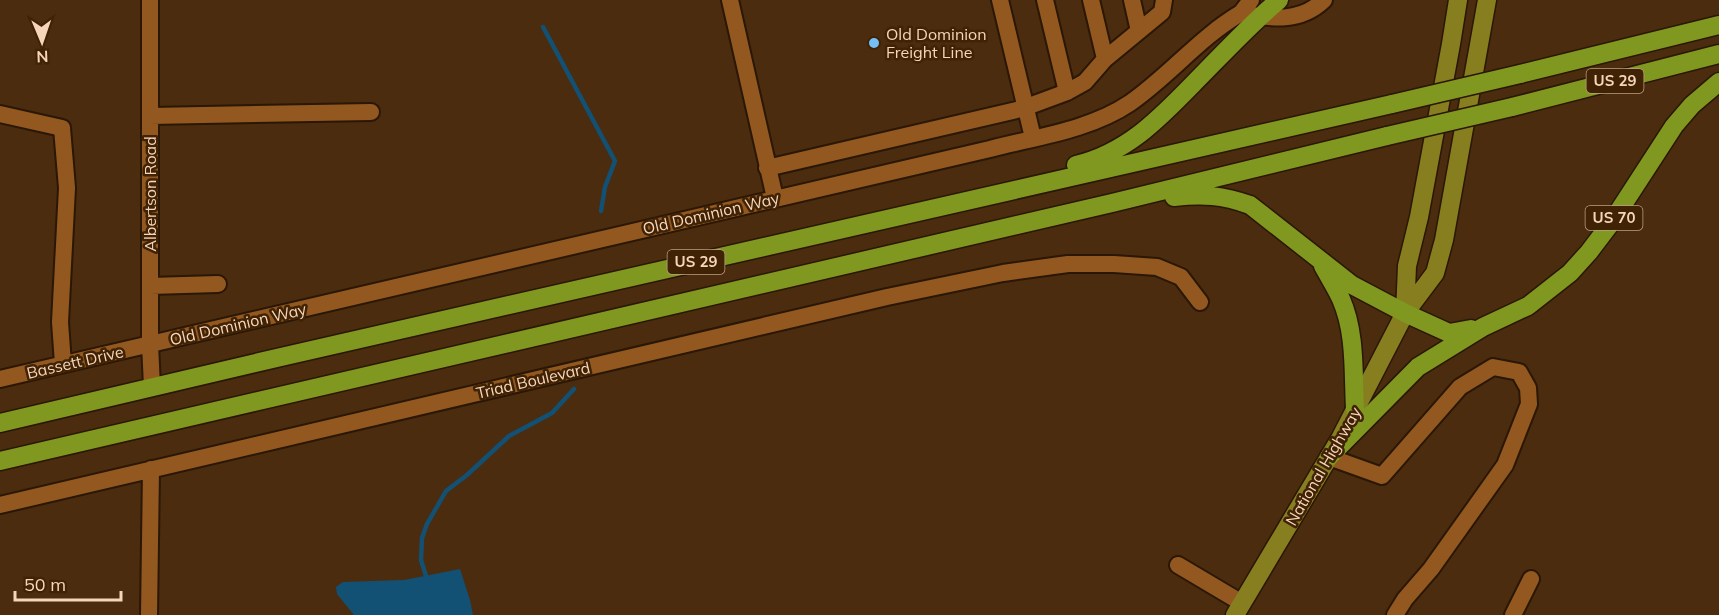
<svg xmlns="http://www.w3.org/2000/svg" width="1719" height="615" font-family="Mulish,sans-serif">
<style>
.water{fill:#125074}
.lines{fill:none;stroke-linecap:round;stroke-linejoin:round}
.stream{stroke:#125074;stroke-width:4.5}
.minor-casing{stroke:#2a1706;stroke-width:20}
.major-casing{stroke:#2a1706;stroke-width:21}
.highway-casing{stroke:#2a1706;stroke-width:21}
.minor{stroke:#92581f;stroke-width:16}
.major{stroke:#877e20;stroke-width:18}
.highway{stroke:#809720;stroke-width:18}
.highway-bridge-casing{stroke:#2a1706;stroke-width:21;stroke-linecap:butt}
.highway-bridge{stroke:#809720;stroke-width:18}
.poi-dot{fill:#74c0f6;stroke:#402204;stroke-width:2}
.labels{text-anchor:middle;stroke-width:5;stroke-linejoin:round;paint-order:stroke}
.shield{fill:#402204;stroke:#c09f83;stroke-width:1.5}
.shield-label{font-size:15px;font-weight:bold;fill:#f7d5ba}
.poi-label{font-size:16px;fill:#f7d5ba;stroke:#402204;text-anchor:start}
.street-label{font-size:16px;fill:#f7d5ba;stroke:#402204}
</style>
<rect width="100%" height="100%" fill="#4b2c0f"/>
<path class="water" d="M460,569L470,600L473,615H354L337,594L336,587L343,582L404,580Z"/>
<g class="lines">
<path class="stream" d="M543,27L615,161L605,187L601,211
M426,580V576L421,560L422,538L427,524L446,491L467,475L509,436L552,413L574,389"/>
<defs>
<path id="minor" d="M150,0V344L152,387
M730,0L775,198
M1000,0L1033,138
M1045,0L1067,92
M1251,0L1241,13C1272,19 1300,23 1324,0
M1139,31L1162,12L1164,0
M1105,59L1139,31L1132,0
M0,114L62,128L67,188L60,322L63,364
M150,116L371,112
M767,168L1021,109L1067,92L1085,82L1105,59L1091,0
M150,286L218,284
M0,379L990,149C1036,137 1090,130 1130,103C1169,76 1200,37 1241,13
M1329,457L1382,476L1460,387L1493,367L1519,372L1528,388L1529,404L1505,465L1431,569L1405,599L1395,615
M0,505L887,297L1003,273L1068,264H1114L1157,267L1181,277L1200,302
M1178,565L1242,603
M149,615L151,469
M1513,615L1531,579"/>
<path id="major" d="M1405,313L1407,266L1419,217L1451,44L1458,0
M1235,615L1341,437L1405,313L1435,273L1444,240L1487,0"/>
<path id="highway" d="M1520,74L1719,25
M1512,107L1719,54
M1076,165C1126,153 1158,120 1193,84C1221,56 1248,26 1279,0
M1174,197C1203,194 1222,195 1250,205L1352,285L1405,313L1449,333L1471,329
M1323,266C1329,277 1336,288 1341,299C1356,333 1353,373 1355,409
M0,423L281,357L1392,104
M1329,457L1418,367L1483,327L1528,306L1570,273L1589,252L1611,223L1674,126L1692,105L1719,82
M0,461L1112,203L1387,136"/>
</defs>
<use href="#minor" class="minor-casing"/>
<use href="#major" class="major-casing"/>
<use href="#highway" class="highway-casing"/>
<use href="#minor" class="minor"/>
<use href="#major" class="major"/>
<use href="#highway" class="highway"/>
<defs>
<path id="highway-bridge" d="M1392,104L1520,74
M1387,136L1512,107"/>
</defs>
<use href="#highway-bridge" class="highway-bridge-casing"/>
<use href="#highway-bridge" class="highway-bridge"/>
</g>
<circle class="poi-dot" cx="874" cy="43" r="6"/>
<g class="labels">
<g class="shield">
<rect x="1586.5" y="69" width="57" height="24" rx="4.5"/>
<rect x="1585.5" y="206" width="57" height="24" rx="4.5"/>
<rect x="667.5" y="250" width="57" height="24" rx="4.5"/>
</g>
<g class="shield-label">
<text x="1615" y="86">US 29</text>
<text x="1614" y="223">US 70</text>
<text x="696" y="267">US 29</text>
</g>
<g class="poi-label">
<text x="886" y="40">Old Dominion<tspan x="886" dy="18">Freight Line</tspan></text>
</g>
<g class="street-label">
<text transform="translate(150 194) rotate(-90)" y="6">Albertson Road</text>
<text transform="translate(711 213) rotate(-13)" y="6">Old Dominion Way</text>
<text transform="translate(238 324) rotate(-13)" y="6">Old Dominion Way</text>
<text transform="translate(75 362) rotate(-13)" y="6">Bassett Drive</text>
<text transform="translate(533 380) rotate(-13)" y="6">Triad Boulevard</text>
<text transform="translate(1323 466) rotate(-60)" y="6">National Highway</text>
</g>
</g>
<g transform="translate(42 42) rotate(178)" stroke="#402204" stroke-width="4.5" paint-order="stroke">
<path d="M0-4.5L10 22L0 15L-10 22Z" fill="#f7d5ba"/>
<text y="-9" font-size="16" font-weight="bold" text-anchor="middle" fill="#f7d5ba">N</text>
</g>
<path d="M15 591v9h106v-9" fill="none" stroke="#f7d5ba" stroke-width="3"/>
<text x="24" y="591" font-size="18" fill="#f7d5ba" stroke="#402204" stroke-width="4.5" paint-order="stroke">50 m</text>
</svg>
